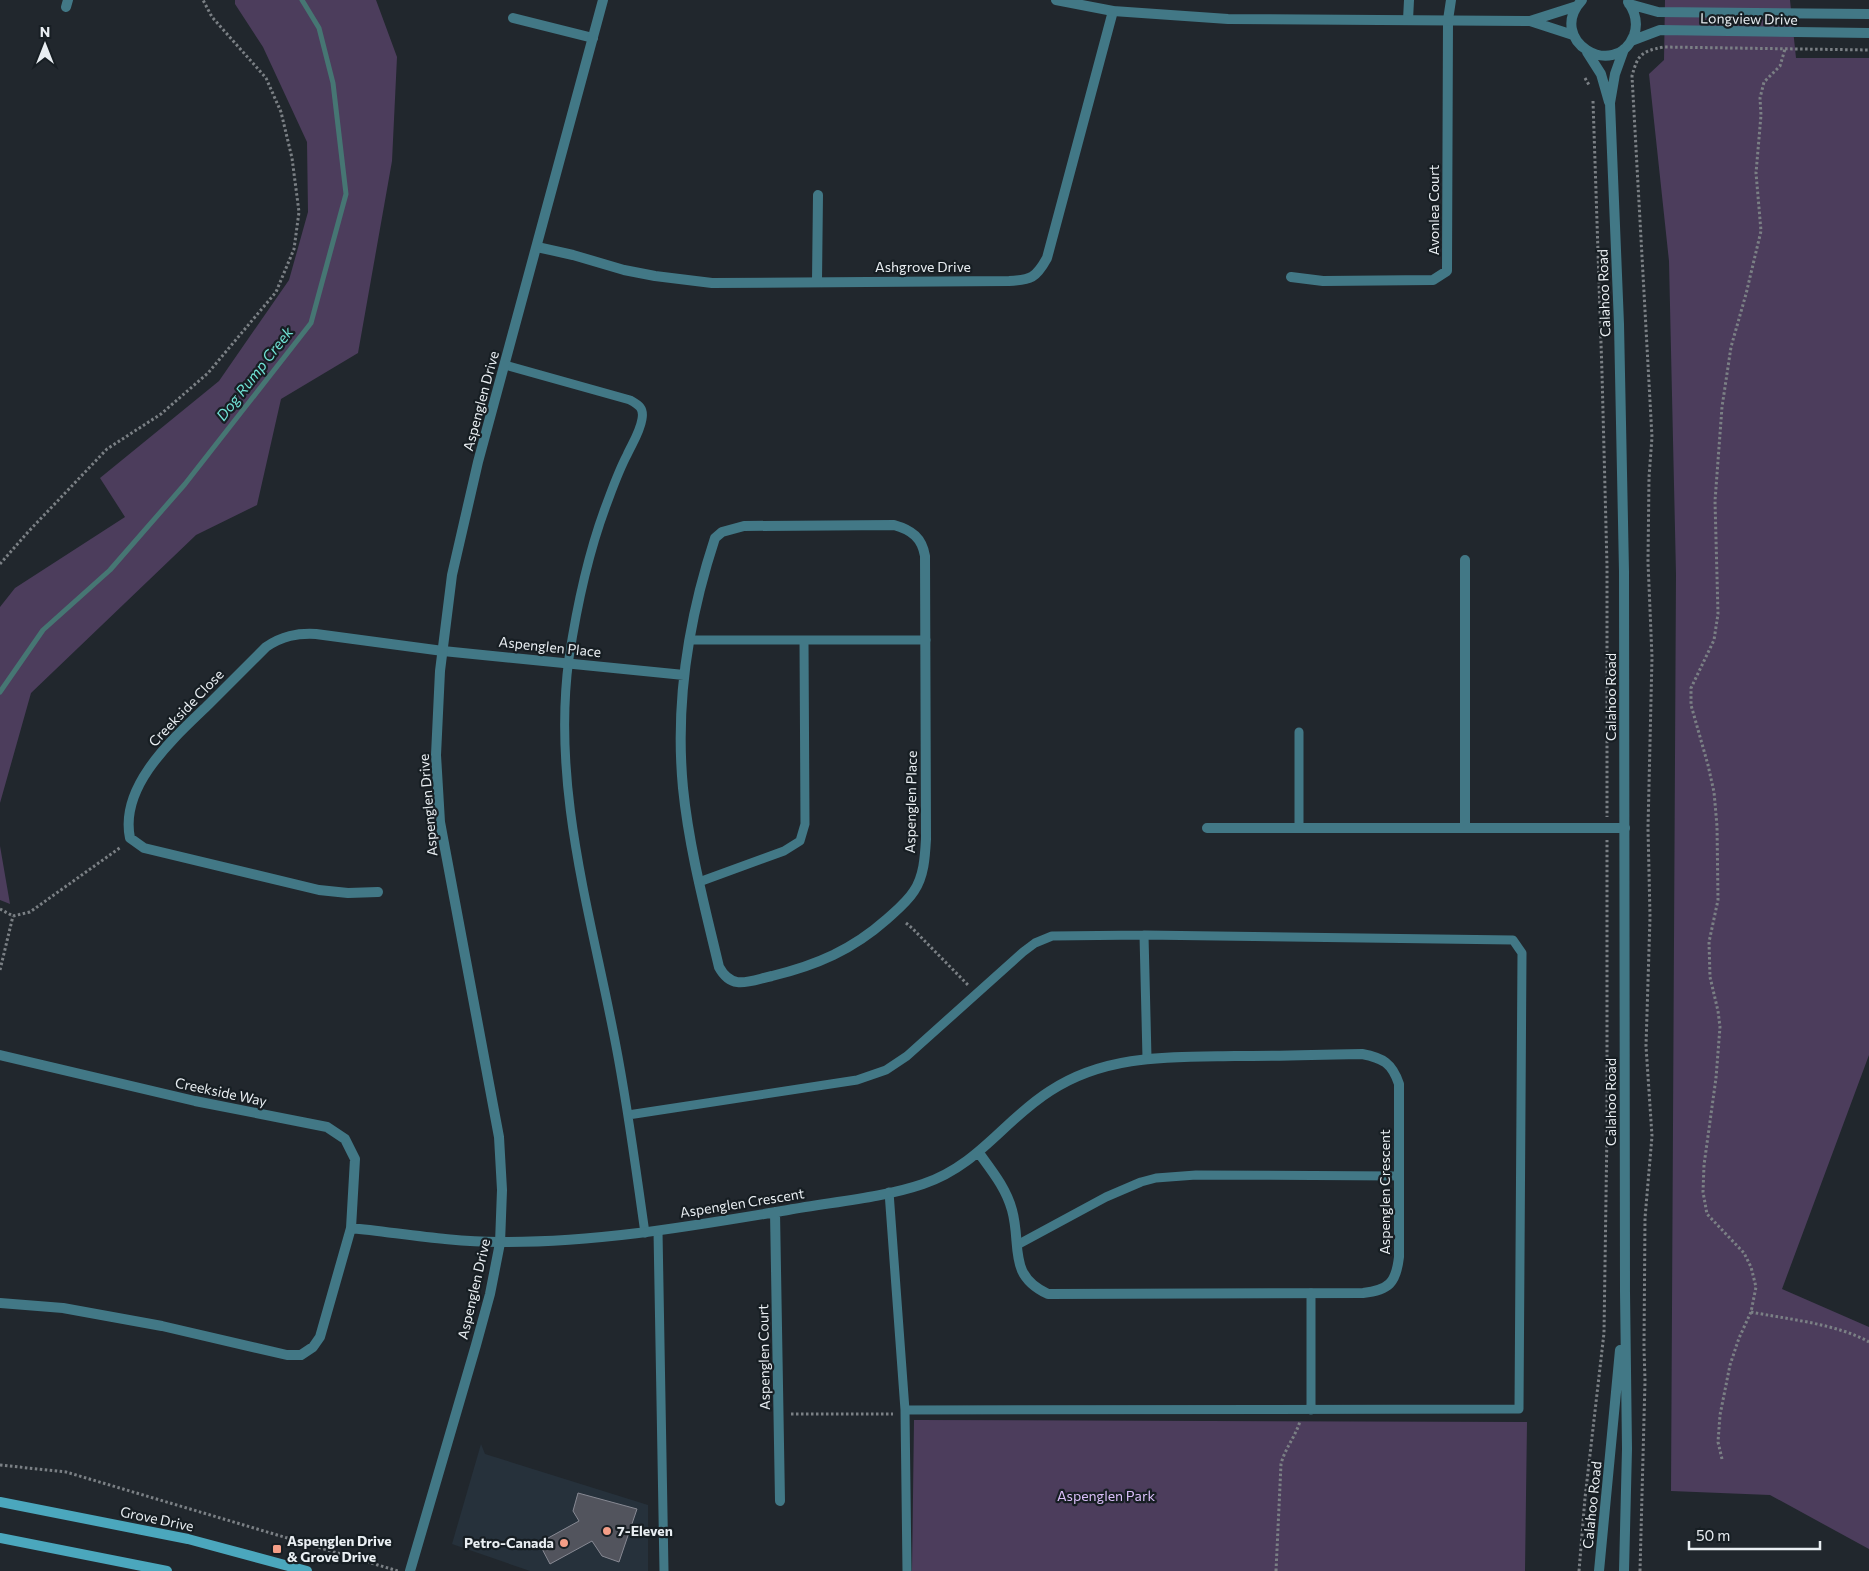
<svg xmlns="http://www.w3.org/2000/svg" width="1869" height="1571" font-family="Commissioner,sans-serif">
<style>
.built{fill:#26313b}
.green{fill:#4c3d5c}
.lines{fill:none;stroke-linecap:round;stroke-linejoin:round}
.stream{stroke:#467673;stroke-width:5}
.building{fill:#52545d;stroke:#878993}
.path{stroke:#7b8085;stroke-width:3;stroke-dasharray:2.5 2.5;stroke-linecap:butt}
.service{stroke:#427886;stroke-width:9}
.minor{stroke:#427886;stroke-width:10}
.tertiary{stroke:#427886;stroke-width:10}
.secondary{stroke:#4ba7bd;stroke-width:10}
.poi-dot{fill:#f49e87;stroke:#171e23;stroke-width:2}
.labels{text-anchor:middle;stroke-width:4.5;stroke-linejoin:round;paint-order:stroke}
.street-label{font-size:14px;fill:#e9eef2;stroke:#171e23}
.park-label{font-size:14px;fill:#dabff9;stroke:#171e23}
.poi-label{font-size:14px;font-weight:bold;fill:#e9eef2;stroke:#171e23;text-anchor:start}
.water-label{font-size:15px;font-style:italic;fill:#71e3d6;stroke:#171e23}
</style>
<rect width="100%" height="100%" fill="#21272d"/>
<path class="built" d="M481,1444L485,1454L648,1505V1571H530L452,1544Z"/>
<path class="green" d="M235,0H376L397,57L392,161L358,353L281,399L257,505L196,535L31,693L0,803V607L15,588L125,517L100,478L219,381L289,280L308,212L307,142L263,47L235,4Z
M1665,0H1790L1796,58H1869V1055L1782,1289L1869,1327V1549L1770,1495L1671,1491L1676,574L1669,261L1649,74L1664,60Z
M0,846L10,904L0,900Z
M914,1420L1527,1422L1525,1571H912Z"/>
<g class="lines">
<path class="stream" d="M0,692L43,630L110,570L185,484L311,323L346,194L333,83L319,28L302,0"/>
</g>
<path class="building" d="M578,1493L637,1509L619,1562L602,1556L592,1541L550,1564L539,1543L579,1521L573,1511Z"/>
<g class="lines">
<path class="path" d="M1585,78L1589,85
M1593,101L1602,373L1607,566V817
M0,564L28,532L107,449L161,414L208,373L276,292L294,249L299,212L292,158L281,112L266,78L212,17L203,0
M0,909L13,916
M13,916L30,912L121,847
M906,923L912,928L969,986
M0,970L13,916
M1751,1312C1786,1319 1838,1324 1869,1342
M791,1414H893
M1722,1459L1718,1442L1720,1415L1730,1365L1739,1338L1751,1312L1756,1287L1751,1267L1744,1253L1707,1214L1703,1192L1704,1165L1716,1078L1720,1027L1718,1011L1710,977L1709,942L1718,900L1717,826L1714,792L1708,765L1691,705V688L1714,640L1718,614L1715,501L1722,407L1731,347L1746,294L1761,231L1756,173L1761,115L1760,98L1764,82L1780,66L1785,49
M0,1465L66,1472L398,1571
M1276,1571L1281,1464C1285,1448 1296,1436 1300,1421
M1579,1571L1585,1498L1604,1333L1607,1129V840
M1640,1571L1645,1381L1644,1348L1645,1218L1652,1136L1646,1046L1650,917L1648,828L1652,657L1648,562L1649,477L1652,437L1632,76C1638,54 1641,52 1663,47L1869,50"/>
<path class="service" d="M505,365L630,400C639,405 644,408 642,419C640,432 632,444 627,455C619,470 613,487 607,503C588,553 577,605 569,658C551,789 592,918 616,1046C628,1108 636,1171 645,1233
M690,640H926
M1299,732V828
M699,882L784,851L800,841L805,824L804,640
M1144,935L1147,1058
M628,1115L857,1080L886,1070L907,1056L1023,952L1035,943L1052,936L1144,935L1513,940L1522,953L1519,1409L905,1410
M889,1192L905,1410L907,1571
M658,1231L664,1571
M1017,1245L1106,1197L1141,1182L1156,1178L1196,1175L1399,1176
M1311,1410V1293"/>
<path class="minor" d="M66,7L68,0
M513,18L593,38
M1408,20L1409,0
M537,247L573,255L624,270L655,276L712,283L1009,281C1031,280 1036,278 1047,258L1113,11
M1291,277L1323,281L1433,280L1447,271L1448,20L1451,0
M817,281L818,195
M894,525C912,530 922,538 925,556L926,839C925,857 924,876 914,891C907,902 897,910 887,919C852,950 817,965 772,976C749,981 732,991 719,967C705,908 689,848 683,788C675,704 689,617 715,538L722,532L744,526Z
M1465,560V828
M1207,828H1625
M378,892L348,893L319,890L144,848L130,838C119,785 175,737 209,704C228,685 247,666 266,647C282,636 297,633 316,634L443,651L684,675
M0,1055L195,1101L327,1127L345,1139L355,1159L351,1228L320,1337L313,1347L301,1355H287L162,1326L63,1308L0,1303
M775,1212L780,1501
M351,1228C400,1233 450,1242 499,1242C596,1243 692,1226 788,1210C831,1202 882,1198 923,1184C979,1165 1004,1120 1050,1091C1106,1054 1171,1057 1235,1056C1277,1056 1320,1055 1362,1054C1383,1058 1392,1063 1399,1084V1257C1396,1283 1389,1290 1363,1293L1048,1294C1007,1275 1022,1246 1012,1210C1006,1188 992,1171 979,1153"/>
<path class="tertiary" d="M1056,0L1113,11L1228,19L1530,21L1573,35
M1582,0C1545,40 1615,82 1634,35C1638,24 1635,12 1628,2
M1629,4L1658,12L1869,14
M1530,21L1577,6
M1631,41L1660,30L1869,33
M1587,52L1601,74L1609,102
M410,1571L476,1345L490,1294L500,1243L502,1190L499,1137L440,822L436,755L440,671L452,575L478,462L603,0
M1599,1571L1620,1350
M1624,1571L1627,1449L1625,1292L1624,571L1619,324L1610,103L1615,74L1624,49"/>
<path class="secondary" d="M0,1502L188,1539L307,1571
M0,1538L167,1571"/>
</g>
<g class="poi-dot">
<circle cx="607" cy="1531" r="5"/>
<circle cx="564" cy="1543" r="5"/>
<rect x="272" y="1544" width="10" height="10" rx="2.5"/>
</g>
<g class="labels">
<g class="street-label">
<text transform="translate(1749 19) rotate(1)" y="5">Longview Drive</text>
<text transform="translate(1434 210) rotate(-90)" y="5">Avonlea Court</text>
<text x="923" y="272">Ashgrove Drive</text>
<text transform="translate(1604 293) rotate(-92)" y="5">Calahoo Road</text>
<text transform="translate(481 401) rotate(-75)" y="5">Aspenglen Drive</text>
<text transform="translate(550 647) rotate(6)" y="5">Aspenglen Place</text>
<text transform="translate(1611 697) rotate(-90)" y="5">Calahoo Road</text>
<text transform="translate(186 708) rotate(-46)" y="5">Creekside Close</text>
<text transform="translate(911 802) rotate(-89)" y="5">Aspenglen Place</text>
<text transform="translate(428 805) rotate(-95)" y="5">Aspenglen Drive</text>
<text transform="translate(221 1092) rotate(12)" y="5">Creekside Way</text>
<text transform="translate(1611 1102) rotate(-90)" y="5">Calahoo Road</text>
<text transform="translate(1385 1192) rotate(-90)" y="5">Aspenglen Crescent</text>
<text transform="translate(742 1203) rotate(-9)" y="5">Aspenglen Crescent</text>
<text transform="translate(474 1289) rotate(-77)" y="5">Aspenglen Drive</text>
<text transform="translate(764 1357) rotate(-91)" y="5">Aspenglen Court</text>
<text transform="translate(1592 1505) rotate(-84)" y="5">Calahoo Road</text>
<text transform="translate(157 1519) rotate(12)" y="5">Grove Drive</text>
</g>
<g class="park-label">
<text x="1106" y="1501">Aspenglen Park</text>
</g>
<g class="poi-label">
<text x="617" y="1536">7-Eleven</text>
<text x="287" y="1546">Aspenglen Drive<tspan x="287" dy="16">&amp; Grove Drive</tspan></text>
<text x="554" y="1548" text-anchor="end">Petro-Canada</text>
</g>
<g class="water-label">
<text transform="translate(255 374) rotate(-52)" y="5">Dog Rump Creek</text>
</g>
</g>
<g transform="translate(45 45)" stroke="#171e23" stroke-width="4" paint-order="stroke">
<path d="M0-4L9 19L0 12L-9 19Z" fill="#e9eef2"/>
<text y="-8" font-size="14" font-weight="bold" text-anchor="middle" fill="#e9eef2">N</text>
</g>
<path d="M1689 1541v8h131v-8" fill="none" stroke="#e9eef2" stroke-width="2.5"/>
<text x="1696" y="1541" font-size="15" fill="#e9eef2" stroke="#171e23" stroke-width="4" paint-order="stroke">50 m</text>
</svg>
